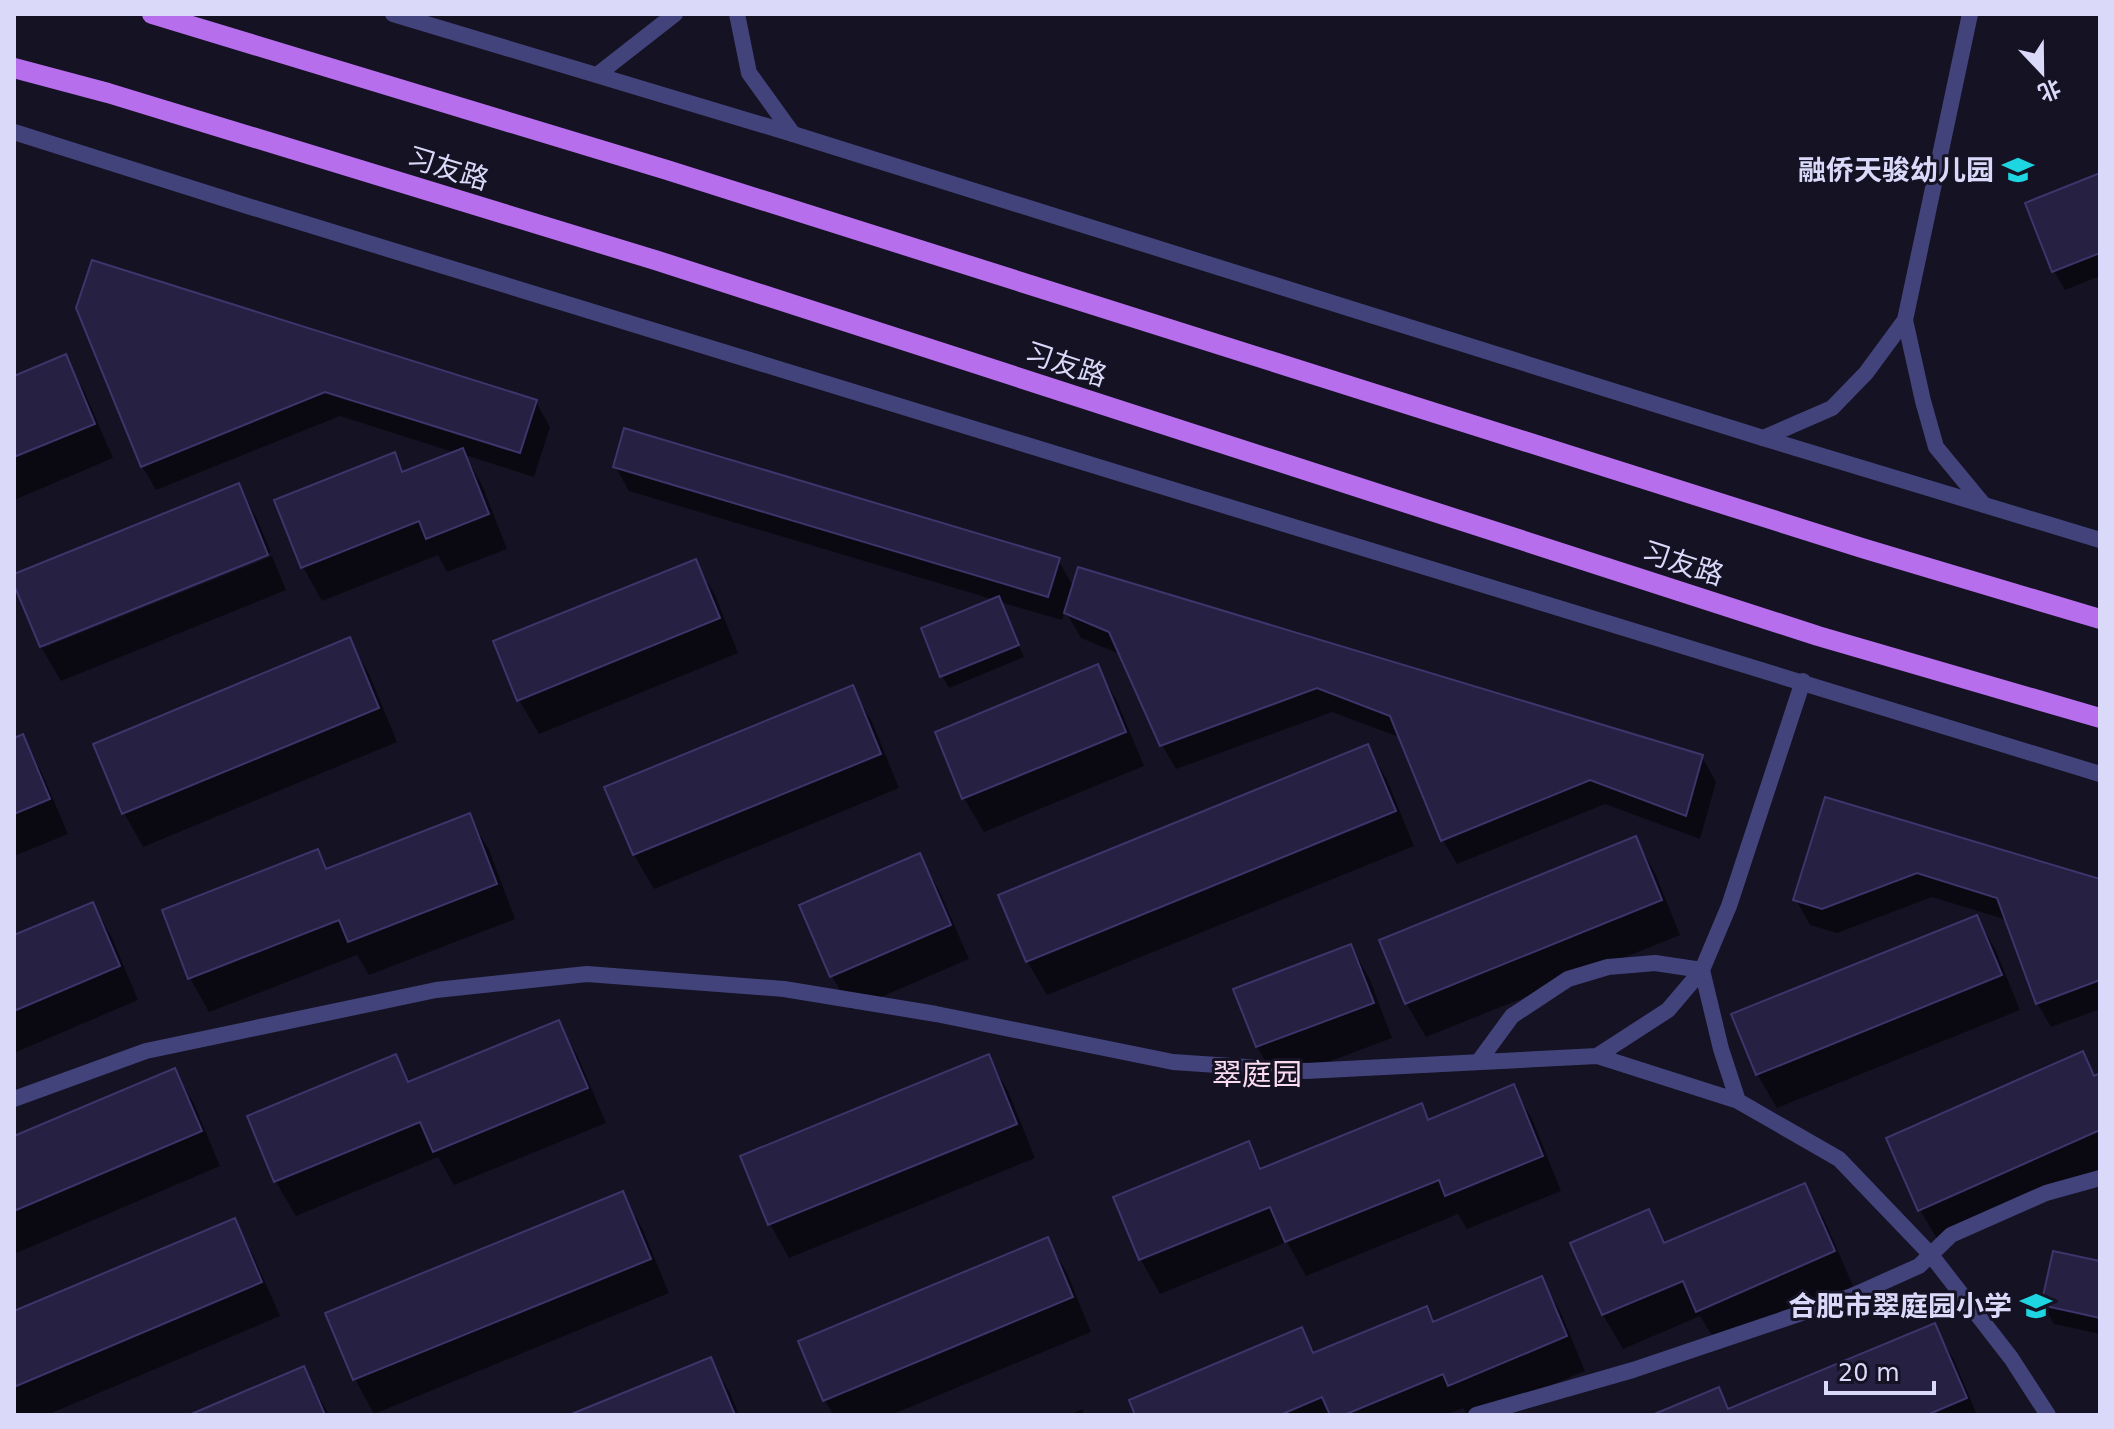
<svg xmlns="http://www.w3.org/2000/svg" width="2114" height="1429" font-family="'DejaVu Sans','Noto Sans SC',sans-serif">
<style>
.shadow{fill:#0007}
.building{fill:#262042;stroke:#3d356b;stroke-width:2}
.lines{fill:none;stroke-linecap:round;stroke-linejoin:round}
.service{stroke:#43437c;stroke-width:16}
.minor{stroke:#43437c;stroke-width:16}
.tertiary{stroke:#43437c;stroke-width:16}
.primary{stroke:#b76eec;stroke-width:20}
.labels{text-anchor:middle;stroke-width:6;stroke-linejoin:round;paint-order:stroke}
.street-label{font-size:28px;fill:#dbd9fa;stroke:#141223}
.poi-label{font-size:28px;font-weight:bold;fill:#dbd9fa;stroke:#141223;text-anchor:end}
.neighbourhood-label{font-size:30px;fill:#fadbf0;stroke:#141223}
</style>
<rect width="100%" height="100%" fill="#141223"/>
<path class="shadow" d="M2100,175V276L2065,290L2054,271L2028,204Z
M78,308L536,402L550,427L534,477L465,455L482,485L507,549L447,572L438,555L322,601L303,567L394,455L404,473L456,453L340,416L156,490L142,466Z
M65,357L84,391L113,458L14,500V378Z
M615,466L1058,560L1074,588L1702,757L1716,782L1700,839L1605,804L1457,864L1443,840L1402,738L1332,712L1176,769L1162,745L1122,655L1081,638L1065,610L1062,620L1000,602L1024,657L949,688L942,676L923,629L995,600L629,491Z
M238,485L257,519L271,552L43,644V648L272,556L286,590L61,681L41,647L14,576Z
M695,561L715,595L738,653L539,734L519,700L495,642Z
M349,640L369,674L397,742L143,847L124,813Z
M1097,667L1117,701L1144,766L984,832L964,798L937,733Z
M852,688L872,722L899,788L654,889L634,855L607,788Z
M22,737L41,771L68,834L14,856V740Z
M1368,746L1387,780L1414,846L1047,995L1027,961Z
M1826,800L2100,882V1009L2051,1027L2037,1003L2007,920L1932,897L1837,933L1810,925L1796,900Z
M469,816L489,850L515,919L369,975L357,955L209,1012L190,978L317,852L328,870Z
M1636,839L1655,873L1680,935L1426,1037L1406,1003Z
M919,856L939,890L969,959L851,1010L832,976Z
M93,904L112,938L138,1000L14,1053V938Z
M1977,917L1996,951L2020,1010L1777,1108L1757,1074Z
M1351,946L1370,980L1392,1038L1277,1081L1257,1047L1236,990Z
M558,1022L578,1057L606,1123L454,1185L438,1157L296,1216L276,1182L249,1117L395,1057L411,1083Z
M2082,1054L2095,1077L2100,1075V1173L1940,1244L1920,1210Z
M988,1057L1008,1091L1035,1158L789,1258L770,1224Z
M174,1070L194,1104L220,1166L14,1254V1138Z
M1513,1087L1533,1121L1561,1191L1467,1229L1458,1214L1306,1276L1287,1242L1160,1294L1141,1260L1116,1198L1248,1144L1263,1170L1421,1106L1430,1121Z
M1804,1185L1824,1219L1853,1286L1718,1345L1700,1316L1623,1349L1603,1315L1573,1244L1648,1211L1667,1244Z
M622,1194L642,1228L669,1293L374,1414L355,1379L328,1314Z
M234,1220L253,1255L280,1316L47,1415H14V1313Z
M1047,1239L1067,1273L1091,1332L891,1415H833L825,1400Z
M2100,1263V1334L2054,1324L2043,1305Z
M1541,1278L1561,1313L1585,1371L1480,1415H1468L1463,1408L1445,1415H1137L1302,1330L1316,1354L1426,1308L1435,1323Z
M1934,1326L1954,1360L1977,1415H1657L1719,1389L1731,1411Z
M710,1359L730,1393L739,1415H574Z
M304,1369L329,1415H194Z
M1082,1409L1085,1415H1069Z"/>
<path class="building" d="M2100,173V253L2052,272L2025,203Z
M92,260L537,400L520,453L325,392L141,467L76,308Z
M66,354L95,424L14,457V376Z
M624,428L1060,558L1048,597L613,467Z
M463,448L489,514L426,539L419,521L301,568L274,500L395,452L402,472Z
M239,483L268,555L40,647L14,585V574Z
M696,559L720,618L517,701L493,641Z
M1078,567L1703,755L1686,816L1590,780L1441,841L1390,716L1317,688L1160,746L1109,632L1064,613Z
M999,596L1019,645L940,677L921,628Z
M350,637L379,708L122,814L93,744Z
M1098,664L1126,732L962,799L935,732Z
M853,685L881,754L633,855L604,787Z
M23,734L50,799L14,814V738Z
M1368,744L1396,811L1026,962L998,895Z
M1825,797L2100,879V980L2036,1004L1997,898L1917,873L1822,909L1793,900Z
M470,813L497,884L348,942L339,920L188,979L162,910L318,849L326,869Z
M1636,836L1662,900L1405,1004L1379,940Z
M920,853L951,925L830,977L799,905Z
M93,902L120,966L14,1011V935Z
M1977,915L2002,975L1756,1075L1731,1014Z
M1351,944L1374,1003L1256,1047L1233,989Z
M559,1020L588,1088L433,1152L420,1122L274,1182L247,1116L396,1054L408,1082Z
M2083,1051L2094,1076L2100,1073V1130L1918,1211L1886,1138Z
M989,1054L1017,1124L768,1225L740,1156Z
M175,1068L202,1131L14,1211V1136Z
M1514,1084L1543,1156L1445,1196L1439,1180L1285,1242L1270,1207L1139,1260L1113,1197L1249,1141L1260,1169L1422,1103L1428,1120Z
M1805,1183L1835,1251L1696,1312L1683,1281L1602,1315L1570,1243L1649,1209L1664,1243Z
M623,1191L651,1259L353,1380L325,1313Z
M235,1218L262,1282L14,1387V1311Z
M1048,1237L1073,1297L823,1401L798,1341Z
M2053,1251L2100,1261V1318L2041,1305Z
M1542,1276L1567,1336L1448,1386L1443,1374L1344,1415H1330L1322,1397L1280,1415H1135L1129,1400L1302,1327L1313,1353L1427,1306L1433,1322Z
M1935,1323L1967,1398L1927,1415H1652L1719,1387L1728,1409Z
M711,1357L735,1415H569Z
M304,1366L325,1415H189Z"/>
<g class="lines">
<path class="service" d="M393,14L793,134L1763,438L2100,540
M14,132L254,208L2100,774"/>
<path class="minor" d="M737,14L749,73L793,134
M597,75L675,14
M1597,1056L1668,1010L1702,970L1729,906L1803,681
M1479,1061L1512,1016L1568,979L1608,967L1655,963L1702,970L1721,1049L1738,1101
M14,1099L146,1051L436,990L587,974L784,989L936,1014L1173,1062L1306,1071L1597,1056L1738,1101L1839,1159L1931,1255L2011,1358L2048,1415
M1476,1415L1633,1370L1852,1296L1919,1266L1951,1235L2046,1193L2100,1178"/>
<path class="tertiary" d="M1905,320L1970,14
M1763,438L1832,408L1866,373L1905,320L1923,401L1936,447L1984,505"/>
<path class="primary" d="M152,14L667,170L1862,548L2100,619
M14,68L108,93L655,260L1818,636L2100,718"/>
</g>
<defs>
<symbol id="school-bare" viewBox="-9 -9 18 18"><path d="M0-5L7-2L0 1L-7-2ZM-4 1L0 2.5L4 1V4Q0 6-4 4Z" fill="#1ed6e1" stroke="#141223" stroke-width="2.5" paint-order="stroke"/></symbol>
</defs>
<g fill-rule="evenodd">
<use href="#school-bare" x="1996" y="148" width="44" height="44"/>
<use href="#school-bare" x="2014" y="1284" width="44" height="44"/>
</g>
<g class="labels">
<g class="street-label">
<text transform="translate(448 168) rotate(17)" y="10">习友路</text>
<text transform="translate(1066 364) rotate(18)" y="10">习友路</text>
<text transform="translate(1683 563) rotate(18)" y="10">习友路</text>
</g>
<g class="poi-label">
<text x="1994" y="180">融侨天骏幼儿园</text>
<text x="2012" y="1316">合肥市翠庭园小学</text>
</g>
<g class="neighbourhood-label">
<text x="1257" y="1085">翠庭园</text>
</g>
</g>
<rect width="2114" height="1429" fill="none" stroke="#dbd9fa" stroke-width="32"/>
<g transform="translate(2042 72) rotate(158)" stroke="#141223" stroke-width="6" paint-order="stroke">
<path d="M0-6L14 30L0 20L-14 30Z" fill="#dbd9fa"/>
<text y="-12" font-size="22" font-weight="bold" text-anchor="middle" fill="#dbd9fa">北</text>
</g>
<path d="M1826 1381v12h108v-12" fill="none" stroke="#dbd9fa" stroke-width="4"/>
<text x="1838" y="1381" font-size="24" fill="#dbd9fa" stroke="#141223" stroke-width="6" paint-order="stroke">20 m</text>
</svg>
